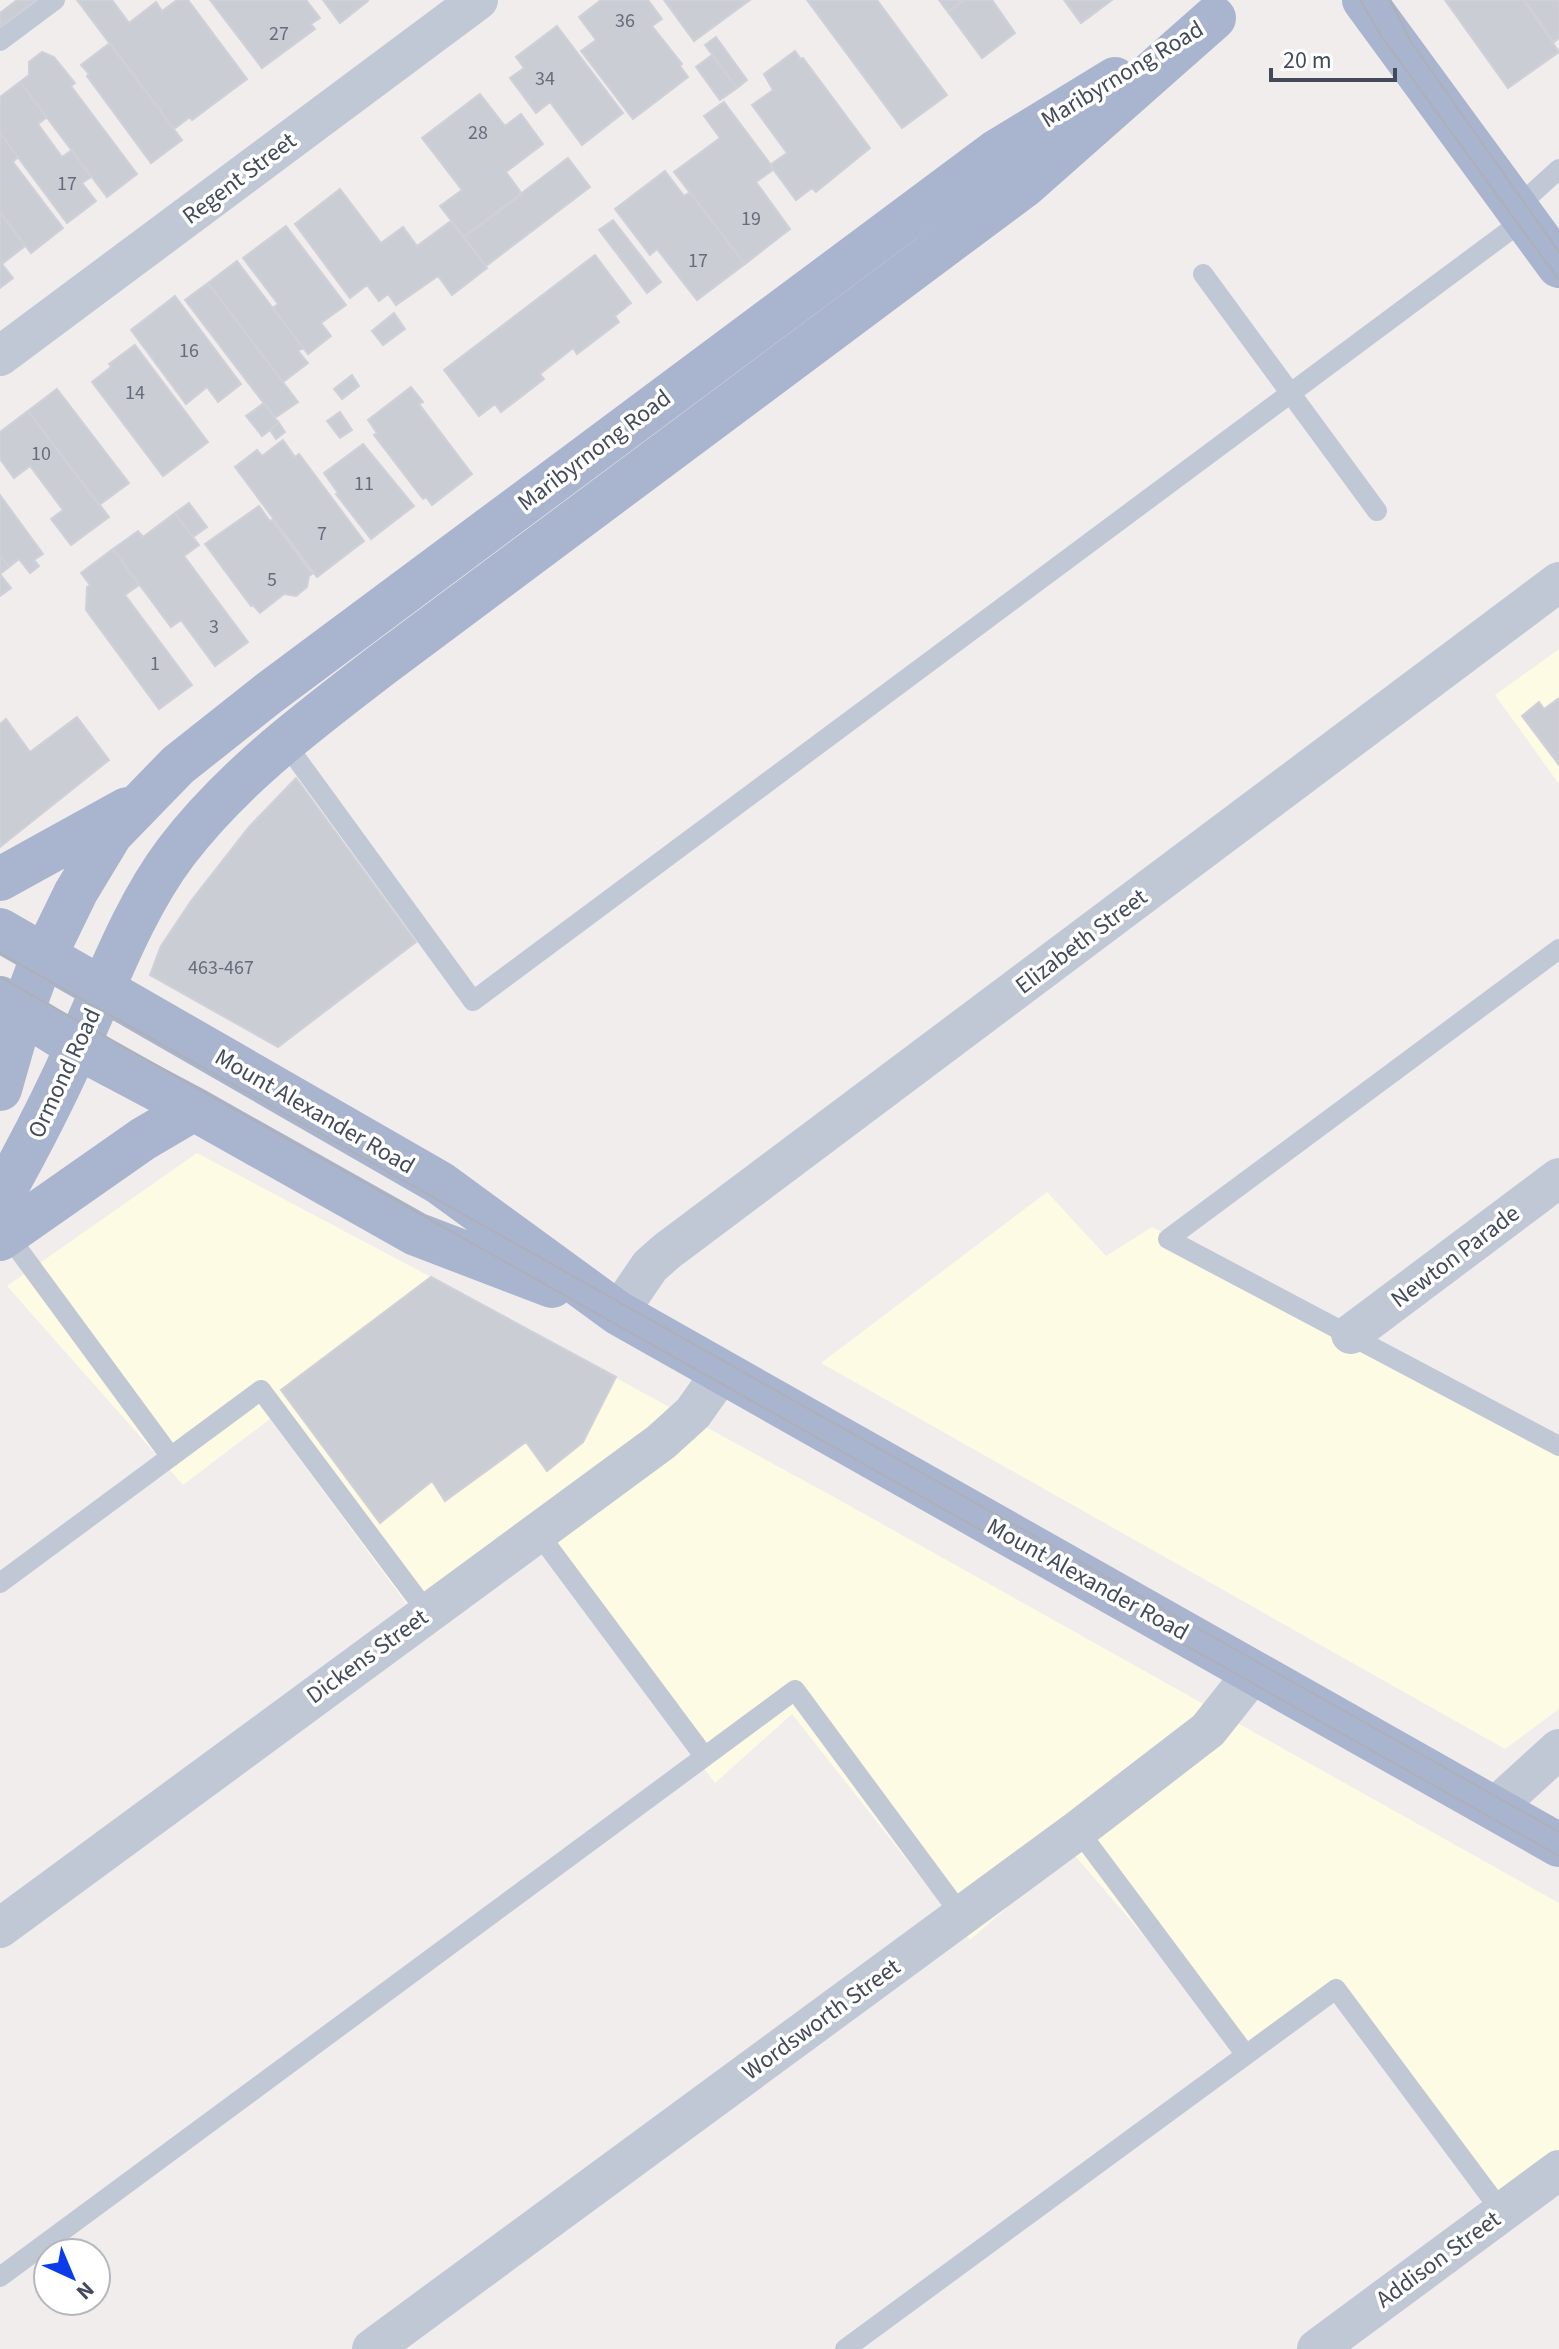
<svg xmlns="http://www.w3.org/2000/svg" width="1559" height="2349" font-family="'Source Sans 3',sans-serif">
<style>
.commercial{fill:#fdfbe3}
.building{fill:#cbcdd5;stroke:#d0d0d9;stroke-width:2}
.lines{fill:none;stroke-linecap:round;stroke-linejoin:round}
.lane{stroke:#c1c8d5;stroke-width:20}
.street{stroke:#c1c8d5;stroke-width:40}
.primary{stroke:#a9b4ce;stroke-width:44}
.tram{stroke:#aeb0b8;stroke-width:2}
.labels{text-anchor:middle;stroke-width:7;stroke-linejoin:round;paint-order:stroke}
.number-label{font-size:20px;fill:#656c7a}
.street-label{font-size:24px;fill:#434b5b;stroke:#fff}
</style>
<rect width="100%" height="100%" fill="#f0edec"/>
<path class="commercial" d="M1559,649V784L1495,695Z
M197,1153L431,1277L834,1497L1559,1903V2170L1502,2212L1333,1992L1246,2055L1071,1851L970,1940L792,1714L715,1783L540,1550L428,1633L270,1419L183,1485L7,1286Z
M1047,1192L1106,1256L1152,1227L1292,1294L1559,1442V1709L1505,1749L821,1363Z"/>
<path class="building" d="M17,0H37L0,28V13Z
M77,0H112L129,23L156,2L162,11L177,0H188L247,79L192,120L190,117L174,129Z
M210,0H306L320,18L311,24L315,29L262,68Z
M323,0H367L368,1L340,23Z
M601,0H648L662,19L652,26L682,64L680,66L688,77L633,119L581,51L596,40L579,17Z
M664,0H750L694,41Z
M807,0H877L947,95L902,128Z
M939,0H964L948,12Z
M964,0H992L1015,33L982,58L948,12Z
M1064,0H1112L1081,23Z
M1445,0H1524L1559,52L1508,88Z
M1524,0H1559V38L1554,42Z
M557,26L623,113L582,145L550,102L536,113L510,78L524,68L516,57Z
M716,37L747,80L737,88L705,45Z
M110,43L182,140L151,163L87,76L89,74L81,65Z
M795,51L801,59L803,58L870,148L816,192L812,188L796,200L770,165L787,153L752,105L773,90L764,74Z
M42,52L54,57L75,83L71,86L137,174L107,197L20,82L29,75V62Z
M712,55L737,88L720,100L696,67Z
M20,82L47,117L38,124L62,157L72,150L91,177L82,183L96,201L67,223L0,133V97Z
M480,94L505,126L521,114L543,144L506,172L522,194L464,237L440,206L462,190L422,138Z
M724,102L774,169L756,182L790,229L745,264L674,172L720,138L704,116Z
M0,133L18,157L13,162L63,228L31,253L0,212Z
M568,158L590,187L486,266L464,237Z
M665,171L684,196L690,192L745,264L697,300L657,249L650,255L615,209Z
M340,189L381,243L403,227L417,246L451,221L487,268L452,295L438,276L396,305L388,294L379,301L367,285L350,298L295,224Z
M0,212L25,246L2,264L13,278L0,288Z
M613,220L661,282L647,293L599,230Z
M286,226L346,305L321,323L331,336L308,354L273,308L278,304L243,258Z
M595,255L631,303L615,316L619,322L577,354L573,348L540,374L544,379L501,412L495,404L479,416L444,370Z
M237,261L303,348L298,351L308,363L283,382L208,283Z
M208,283L298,402L275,418L185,300Z
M175,296L241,384L218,402L207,387L186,404L131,330Z
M394,313L405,329L383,345L372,331Z
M135,345L208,442L163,476L92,382L111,367L109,364Z
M352,375L359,386L342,399L334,389Z
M411,387L423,402L419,404L472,474L432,505L426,497L423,499L374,435L377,433L368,420Z
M57,389L129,483L99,505L28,411Z
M264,403L279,423L262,436L246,416Z
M28,411L109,517L71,545L51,519L63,510L30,466L14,478L0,459V432Z
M340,412L352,430L340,438L327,421Z
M279,423L285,432L276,439L270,430Z
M283,440L295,457L299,454L364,541L317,577L235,467L257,450L262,456Z
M363,444L414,506L371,539L336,494L338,493L324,473Z
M0,495L43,554L34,560L39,566L30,573L19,559L9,567L0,555Z
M189,503L207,527L193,537L175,513Z
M259,506L270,521L272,520L312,574L309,576L307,587L296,596L284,594L260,613L253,605L251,606L205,544Z
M175,513L199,545L184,556L248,642L215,666L181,620L171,627L113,549L138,531L143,537Z
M113,549L139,585L125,595L192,685L159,709L86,610L87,587L90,585L81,573Z
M0,555L9,567L0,574L11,588L0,596Z
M1559,698V765L1522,716L1539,702L1544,709Z
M77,717L109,760L0,847V724L6,719L30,752Z
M296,778L416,942L278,1047L150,975L161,946L191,901L249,827Z
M431,1277L616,1377L583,1442L547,1471L526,1442L445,1501L432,1481L380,1523L281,1390Z"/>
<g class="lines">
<path class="lane" d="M0,41L55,0
M1516,208L1559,169
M1203,274L1377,511
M283,740L473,1001L1525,219
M1559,949L1168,1239L1559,1446
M7,1234L171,1457
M538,1533L704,1756
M0,1583L261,1390L427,1612
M1078,1830L1246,2055
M0,2277L795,1690L962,1916
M845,2349L1336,1989L1502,2212"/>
<path class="street" d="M0,356L478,0
M618,1313L650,1266L667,1251L1559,582
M1351,1334L1559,1178
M1497,1810L1503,1800L1559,1749
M0,1928L661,1442L693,1413L722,1372
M372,2349L1078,1830L1208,1730L1254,1672
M1317,2349L1559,2170"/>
<path class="primary" d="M1364,0L1559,266
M0,879L127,809
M0,930L440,1183L618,1313L1559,1845
M0,998L77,1047L194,1109L416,1234L552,1286
M0,1089L22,1012L36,974L76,892L111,834L178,765L269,693L997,151L1115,79
M0,1199C28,1149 54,1099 77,1047C107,982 133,909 176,852C233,777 309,721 383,664L1025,185L1214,18
M0,1239L143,1139L194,1109"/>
<path class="tram" d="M1360,0L1382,37L1559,280
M1390,0L1411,42L1559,252
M0,953L1559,1832
M0,977L1559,1856"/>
</g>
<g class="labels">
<g class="number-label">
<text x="625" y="27">36</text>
<text x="279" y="40">27</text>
<text x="545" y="85">34</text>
<text x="478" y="139">28</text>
<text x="67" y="190">17</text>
<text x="751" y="225">19</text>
<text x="698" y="267">17</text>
<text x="189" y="357">16</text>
<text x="135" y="399">14</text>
<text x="41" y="460">10</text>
<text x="364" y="490">11</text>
<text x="322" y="540">7</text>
<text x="272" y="586">5</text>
<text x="214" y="633">3</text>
<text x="155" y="670">1</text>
<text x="221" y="974">463-467</text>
</g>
<g class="street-label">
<text transform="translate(1122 74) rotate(-31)" y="8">Maribyrnong Road</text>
<text transform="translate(239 178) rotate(-37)" y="8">Regent Street</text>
<text transform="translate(594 450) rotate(-37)" y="8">Maribyrnong Road</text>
<text transform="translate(1081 941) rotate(-37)" y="8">Elizabeth Street</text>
<text transform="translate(64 1073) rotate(-65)" y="8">Ormond Road</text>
<text transform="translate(315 1111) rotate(30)" y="8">Mount Alexander Road</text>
<text transform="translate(1455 1256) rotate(-37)" y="8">Newton Parade</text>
<text transform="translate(1088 1579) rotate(29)" y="8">Mount Alexander Road</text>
<text transform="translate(367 1656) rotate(-36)" y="8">Dickens Street</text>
<text transform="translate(821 2019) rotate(-36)" y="8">Wordsworth Street</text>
<text transform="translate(1438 2259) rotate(-36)" y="8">Addison Street</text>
</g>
</g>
<g transform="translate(72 2277) rotate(136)"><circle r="38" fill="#ffffff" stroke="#b4b7bd" stroke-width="2"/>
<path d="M0-6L14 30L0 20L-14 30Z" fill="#0b3ceb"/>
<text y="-12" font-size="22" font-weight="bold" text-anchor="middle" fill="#434b5b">N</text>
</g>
<path d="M1271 68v12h124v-12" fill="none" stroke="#434b5b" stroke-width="4"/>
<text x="1283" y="68" font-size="24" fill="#434b5b" stroke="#ffffff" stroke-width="6" paint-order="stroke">20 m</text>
</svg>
